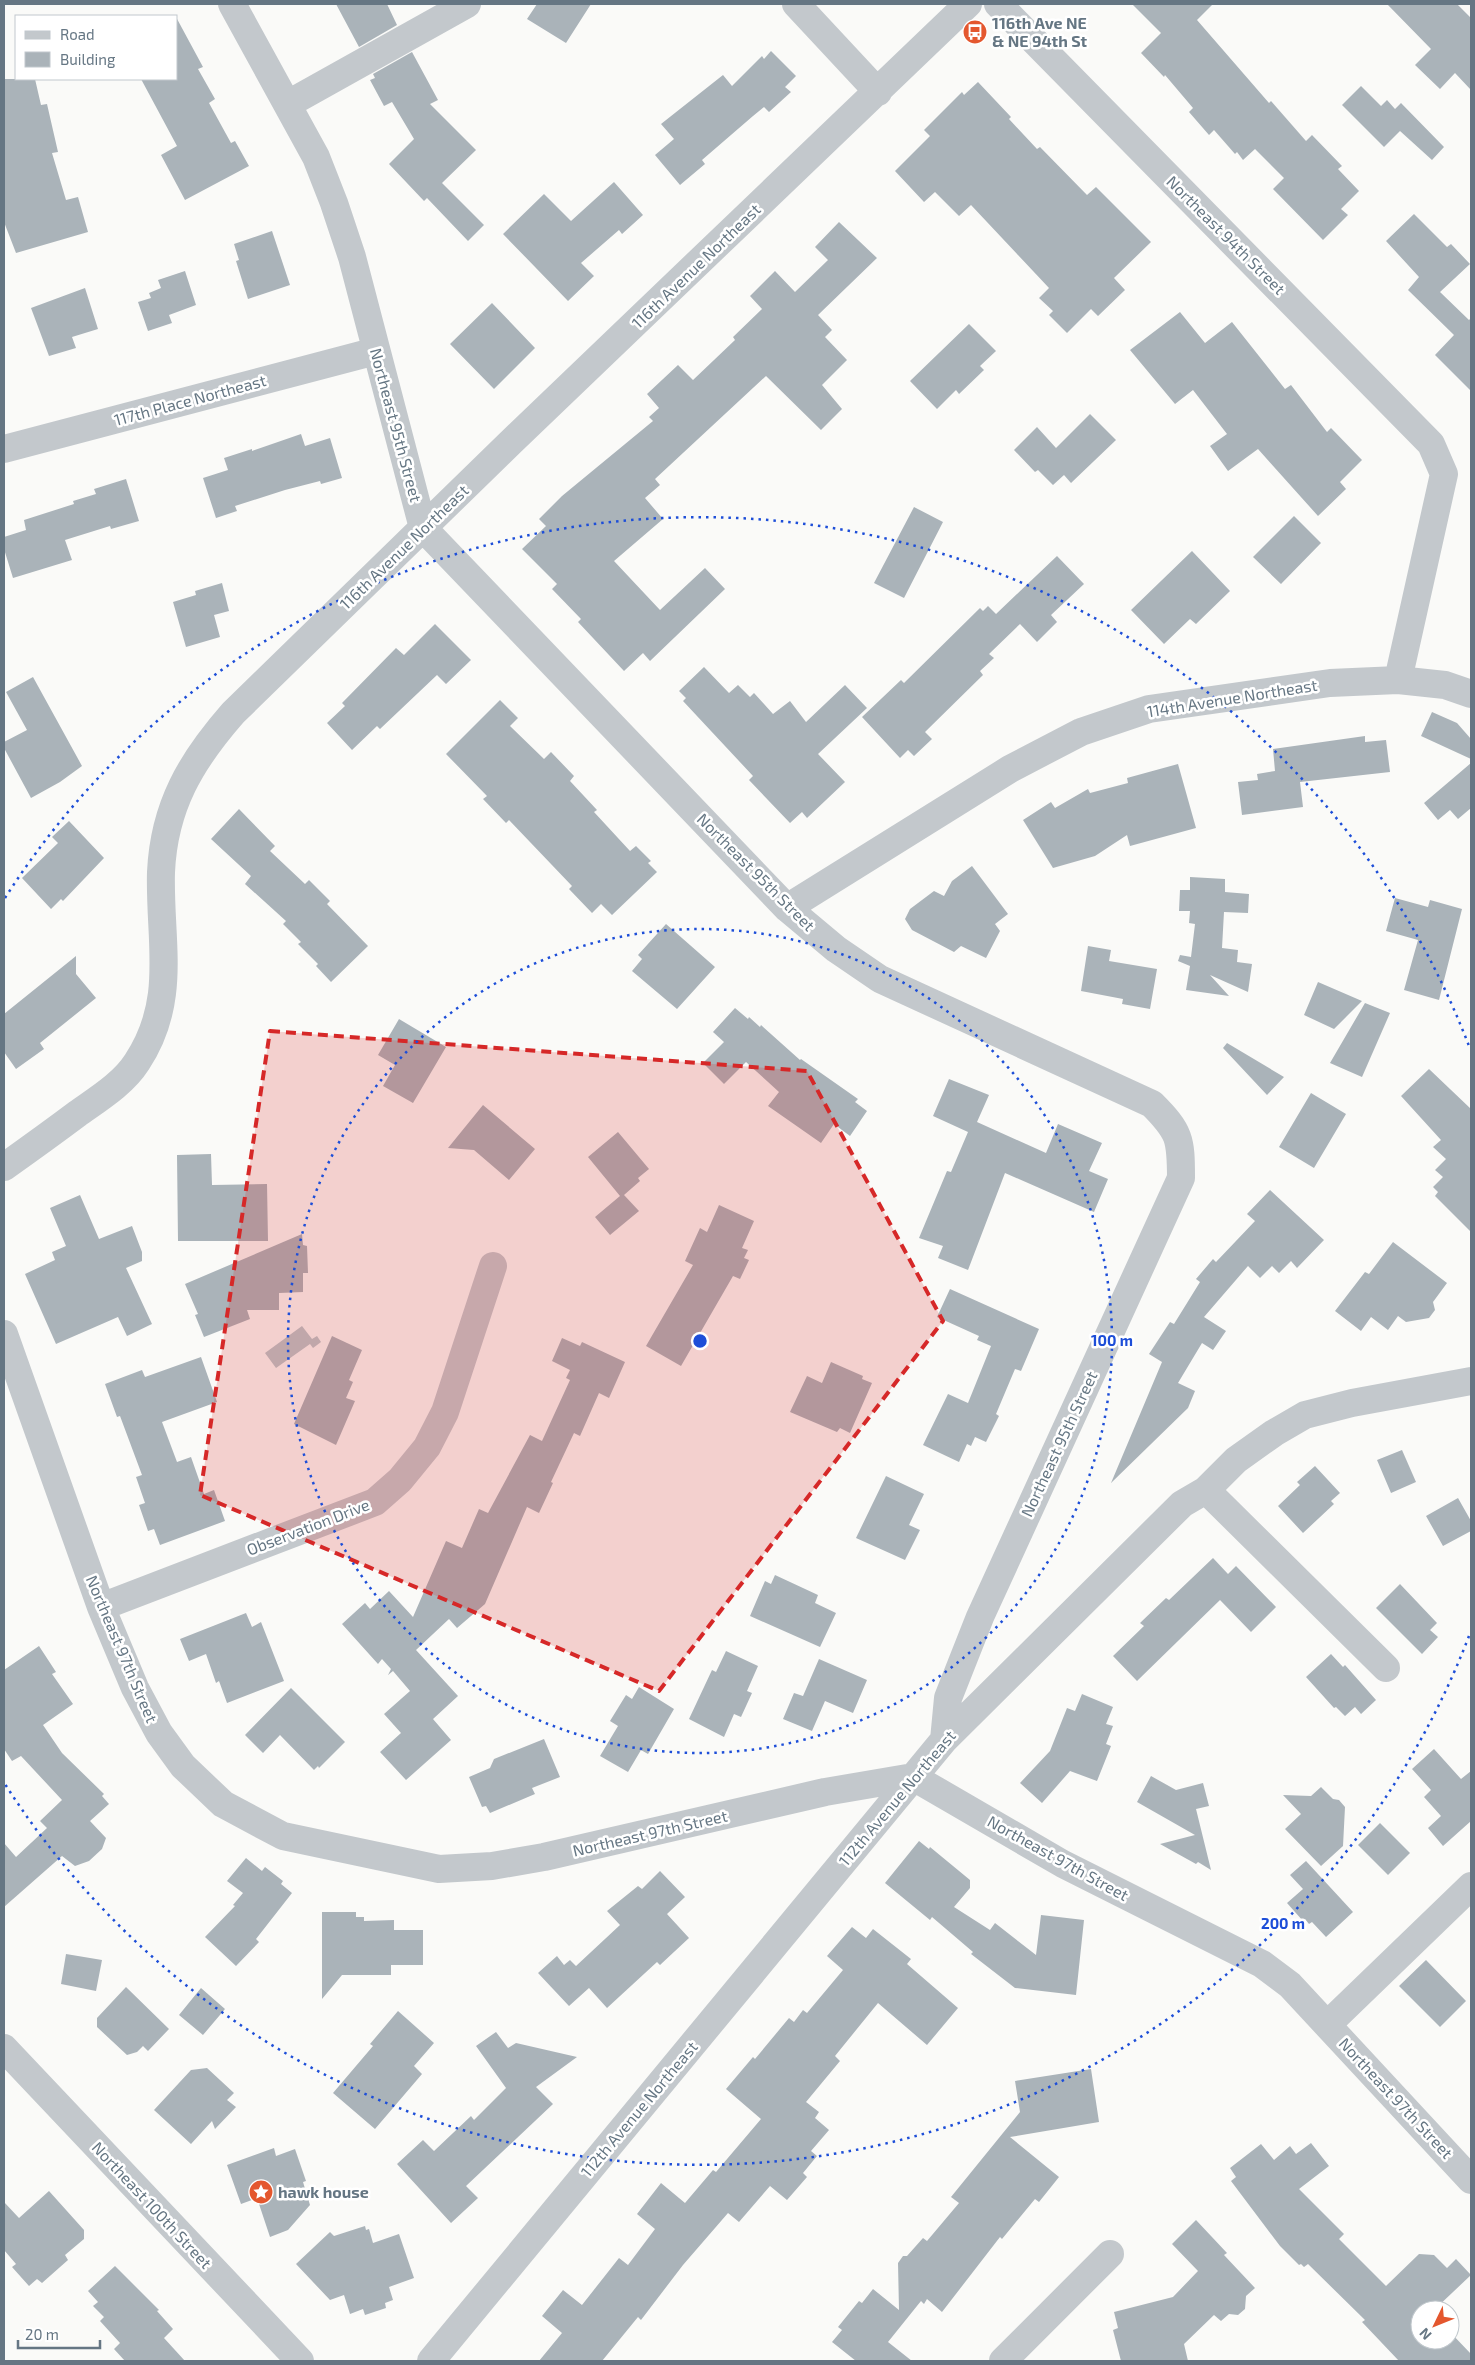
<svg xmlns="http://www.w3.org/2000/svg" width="1475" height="2365" font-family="'Exo 2',sans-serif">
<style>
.water{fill:#bbc7cb}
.building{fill:#aab3b9}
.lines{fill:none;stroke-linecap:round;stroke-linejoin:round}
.minor{stroke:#c3c8cc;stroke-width:28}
.marked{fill:#d62828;fill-opacity:0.2;stroke:#d62828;stroke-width:4;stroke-dasharray:10 6;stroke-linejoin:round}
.ring{fill:none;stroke:#1d4ed8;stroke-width:2.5;stroke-dasharray:2.5 5}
.labels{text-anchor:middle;stroke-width:5;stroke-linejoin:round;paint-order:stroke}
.poi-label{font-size:16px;font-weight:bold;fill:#657683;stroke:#fff;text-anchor:start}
.street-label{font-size:16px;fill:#657683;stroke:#fff}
.centre{fill:#1d4ed8;stroke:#fff;stroke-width:2.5}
.ring-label{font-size:15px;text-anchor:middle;font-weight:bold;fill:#1d4ed8;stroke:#fff;stroke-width:5;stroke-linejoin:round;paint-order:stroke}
</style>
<rect width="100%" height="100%" fill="#fafaf8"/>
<path class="water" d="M302,1326L312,1339L317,1336L321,1342L313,1348L310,1344L276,1368L265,1353Z"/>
<path class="building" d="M336,4H387L397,25L359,47Z
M537,4H591L566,43L527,19Z
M1132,4H1213L1197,20L1269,103L1271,101L1306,141L1312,135L1342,166L1338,169L1359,191L1341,209L1348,215L1323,240L1273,189L1284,178L1255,149L1243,160L1237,152L1235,154L1214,130L1209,135L1189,112L1193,108L1165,75L1164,77L1141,53L1161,33Z
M1387,4H1457L1471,18V90L1455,73L1440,89L1415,65L1431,49Z
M176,17L203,67L198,69L215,99L209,103L231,143L235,141L249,166L185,200L161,155L177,146L141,79H176Z
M771,51L796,76L785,87L791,92L769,112L764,107L753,116L702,160L705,164L680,185L655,155L674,139L661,124L723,75L732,86L762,56L764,59Z
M412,52L438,100L430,104L476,150L442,183L484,225L468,241L427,198L424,201L389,164L414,139L392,102L384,106L370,80L375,78L373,74Z
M4,79H35L41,105L47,104L58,152L52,153L66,200L78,197L88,232L16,253L4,222Z
M978,82L1011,117L1009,119L1037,149L1040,147L1087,195L1096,187L1151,242L1114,278L1125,290L1098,316L1091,309L1067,333L1049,315L1053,311L1039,298L1049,288L971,205L959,216L935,192L924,202L895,171L930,136L924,130L962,92L964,95Z
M1361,86L1381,106L1387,100L1395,109L1401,103L1444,147L1432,160L1400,131L1384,147L1342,105Z
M614,182L643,215L622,234L619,230L581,263L594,276L568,301L503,234L544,194L571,221Z
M1414,214L1447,247L1451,244L1470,264L1440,292L1469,320L1471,318V391L1435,355L1454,335L1408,290L1419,277L1386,241Z
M839,222L877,258L818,315L832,330L825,337L847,360L822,385L842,409L821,430L766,376L655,479L660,485L645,498L663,519L614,561L660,610L705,568L725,589L650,661L643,653L624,671L578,622L581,619L552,589L557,584L522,549L546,526L539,519L562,496L653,421L649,417L659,408L647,394L678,365L693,380L735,340L733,337L762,309L750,296L775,271L795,292L828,260L815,247Z
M272,231L290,285L248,299L236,261L239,260L234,244Z
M185,271L196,305L169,315L172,323L148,331L138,302L151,298L149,293L161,288L158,280Z
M85,288L98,329L72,337L76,348L49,356L31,308Z
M492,303L535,348L494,389L450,344Z
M1180,312L1205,343L1232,322L1285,389L1291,385L1327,432L1331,428L1362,460L1340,482L1346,489L1318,516L1258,449L1228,471L1210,446L1227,434L1193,390L1175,404L1130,350Z
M969,324L996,351L980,366L984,370L959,394L956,390L937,409L910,381Z
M1090,414L1116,440L1071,483L1064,475L1053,485L1038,470L1035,472L1014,450L1037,427L1056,448Z
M301,434L305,446L330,438L342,478L321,484L320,481L285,490L235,506L237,511L216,518L203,478L228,470L224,458L252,449V451Z
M126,479L139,521L111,529L110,526L65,540L72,560L13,578L4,549V537L26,530L24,520L74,504L73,501L96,494L94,489Z
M914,507L943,522L904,598L874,583Z
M1294,516L1321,543L1281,584L1253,557Z
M1192,551L1230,591L1196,624L1190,619L1164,644L1131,610Z
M1057,556L1084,584L1051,615L1057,622L1037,642L1020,624L989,654L994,658L980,671L983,675L925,732L932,739L914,756L908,750L900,758L862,717L901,680L904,683L980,608L983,611L988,606L996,614Z
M222,583L229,611L214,615L220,637L186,647L173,602L196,595L195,591Z
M435,624L471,660L446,684L437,675L380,729L377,726L352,750L327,723L345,706L342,703L396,648L404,655Z
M704,667L729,693L738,685L750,697L754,693L773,714L790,701L806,722L845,685L867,708L818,754L845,782L807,818L802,812L790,823L749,780L753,776L683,701L686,698L679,691Z
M33,677L82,766L60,782L31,798L4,748V742L27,730L6,692Z
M500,700L518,718L510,726L544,759L551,752L574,776L570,781L597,810L594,812L630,851L636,846L651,861L648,863L657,872L612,915L601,904L592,913L569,889L572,886L509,820L506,823L483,799L487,796L446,754Z
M1432,712L1457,723L1471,739V759L1421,736Z
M1365,736V742L1386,740L1390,772L1300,782L1303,807L1242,815L1238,782L1258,780L1257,774L1275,771L1273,749Z
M1471,763V808L1458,819L1450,810L1438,820L1424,803Z
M1178,764L1196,828L1130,846L1127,835L1095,856L1053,868L1023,820L1051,802L1055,808L1088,789L1090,793L1128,783L1127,778Z
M239,809L275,846L270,851L305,884L309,880L330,901L327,904L368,946L331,982L316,966L318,964L298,944L301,942L283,924L286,921L245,884L251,876L211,839Z
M69,821L104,858L63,901L61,899L51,909L22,878L58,843L52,837Z
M972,866L1008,914L995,924L1000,931L986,958L961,946L954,952L912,930L905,919L910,909L934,891L944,896L952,881Z
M1190,877L1225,879V892L1249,894L1248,913L1224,912L1222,948L1238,950L1237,962L1252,964L1248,992L1210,975L1229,996L1186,990L1190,966L1178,961L1180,955L1191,957L1195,924L1189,923L1190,911H1179L1180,890H1190Z
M1395,898L1428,907L1430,900L1462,909L1439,1000L1404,990L1418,940L1386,931Z
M666,924L715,967L677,1009L632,971L642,959L638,955Z
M1088,946L1111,950L1109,961L1157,969L1150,1009L1122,1004L1123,999L1081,991Z
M76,956V974L96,998L40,1043L44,1049L16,1069L4,1052V1014Z
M1318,982L1362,1001L1334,1029L1304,1015Z
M1365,1003L1390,1013L1362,1077L1330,1063Z
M735,1008L748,1019L749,1017L760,1027L761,1025L800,1060L801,1059L858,1099L855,1102L867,1111L850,1136L834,1124L821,1143L768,1106L779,1092L746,1062L724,1084L703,1063L724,1042L713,1032Z
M399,1019L446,1047L413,1103L383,1086L395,1065L378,1055Z
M1227,1043L1284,1077L1267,1095L1223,1048Z
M1429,1069L1471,1109V1232L1435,1196L1438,1192L1433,1187L1443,1177L1435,1170L1446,1159L1433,1147L1441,1140L1401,1096Z
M949,1079L989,1095L977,1122L1046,1153L1058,1124L1102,1143L1089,1171L1108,1179L1094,1212L1005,1173L968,1270L938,1258L943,1246L919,1238L947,1171L951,1172L968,1132L933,1116Z
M1311,1093L1346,1114L1314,1168L1279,1147Z
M483,1105L535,1149L509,1180L474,1150L448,1148Z
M618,1132L649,1169L638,1178L640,1181L624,1195L639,1211L610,1235L595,1217L620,1196L588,1157Z
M211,1154L212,1185L267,1184L268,1241H178L177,1155Z
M1270,1190L1324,1240L1297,1268L1291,1261L1279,1273L1272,1266L1260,1278L1248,1266L1204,1317L1226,1331L1213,1350L1202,1343L1178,1383L1195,1391L1188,1408L1111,1483L1162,1362L1149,1354L1170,1322L1174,1324L1200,1282L1196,1279L1213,1259L1216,1262L1255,1221L1247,1214Z
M80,1195L99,1239L132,1226L142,1252V1261L126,1268L152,1324L127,1336L118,1317L56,1344L25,1274L55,1260L52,1252L66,1246L50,1208Z
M719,1205L754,1221L742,1248L748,1250L744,1258L749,1260L740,1279L733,1276L681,1366L646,1346L693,1265L685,1261L700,1228L707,1232Z
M302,1234L303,1245L307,1246L308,1273H303V1292L279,1293V1310H247L250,1319L204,1337L195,1315L198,1314L185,1284Z
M1393,1242L1447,1283L1433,1302L1435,1310L1429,1318L1406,1322L1398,1316L1388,1330L1371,1317L1361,1331L1335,1311L1365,1272L1369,1274Z
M950,1289L1039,1329L1021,1371L1015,1369L996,1414L999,1416L986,1442L975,1437L971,1446L967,1444L959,1462L923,1445L948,1394L968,1403L991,1346L977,1340L979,1336L937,1317Z
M332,1336L362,1350L349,1380L353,1382L346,1398L355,1401L336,1445L294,1424Z
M562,1338L580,1346L582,1342L625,1362L609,1398L599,1393L580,1436L574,1433L551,1482L553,1483L539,1513L527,1507L485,1604L457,1628L449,1619L416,1650L458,1696L433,1719L451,1740L406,1780L380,1752L401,1733L384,1714L410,1691L393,1671L388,1675L391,1669L382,1659L378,1664L342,1624L365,1603L370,1609L389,1591L413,1617L446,1541L462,1548L479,1509L488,1513L530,1435L542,1441L570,1380L566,1378L570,1370L552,1361Z
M201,1357L217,1402L162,1422L177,1462L191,1457L204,1494L214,1490L225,1521L160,1545L154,1529L148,1531L139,1505L145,1503L136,1477L142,1475L120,1416L117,1417L105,1384L142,1370L145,1377Z
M831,1362L863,1376L862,1379L872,1383L850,1433L840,1428L837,1432L790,1412L807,1376L822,1383Z
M1402,1450L1416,1482L1391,1493L1377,1460Z
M1315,1466L1340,1493L1331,1501L1334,1504L1303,1533L1278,1506L1300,1485L1297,1482Z
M886,1476L924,1494L909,1525L920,1530L905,1560L856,1538Z
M1458,1498L1471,1521V1531L1443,1546L1426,1516Z
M1213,1558L1228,1574L1236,1566L1276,1607L1251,1632L1220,1600L1137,1681L1113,1656L1144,1626L1140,1623L1166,1598L1169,1600Z
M775,1575L818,1595L815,1603L836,1613L820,1647L750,1616L765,1581L771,1584Z
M1400,1584L1437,1623L1430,1630L1438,1637L1422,1654L1376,1608Z
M246,1613L252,1627L261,1622L284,1681L227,1703L219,1681L216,1683L206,1654L189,1661L180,1639Z
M39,1646L56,1672L52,1674L73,1704L43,1725L62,1753L104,1794L102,1796L109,1804L90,1821L106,1838L102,1849L89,1861L75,1866L62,1856L4,1907V1843L16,1857L47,1828L40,1821L62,1800L21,1756L12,1761L4,1749V1670Z
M726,1651L758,1666L747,1691L752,1693L741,1717L734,1714L724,1737L689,1719L712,1670L716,1672Z
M1331,1654L1343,1667L1345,1665L1376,1700L1361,1714L1355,1707L1345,1716L1336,1707L1334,1708L1306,1677Z
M819,1659L867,1680L853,1713L825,1701L812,1731L783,1719L794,1693L803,1696Z
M639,1687L674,1709L648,1754L641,1750L628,1772L600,1756L618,1726L610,1721L626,1695L632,1699Z
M291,1688L345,1742L319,1768L318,1766L314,1770L280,1735L263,1753L245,1735Z
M1082,1694L1113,1707L1106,1724L1113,1726L1106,1744L1111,1746L1097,1781L1070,1771L1042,1803L1020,1783L1050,1751L1067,1708L1075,1711Z
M544,1739L560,1777L532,1788L535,1794L490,1813L486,1806L482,1807L469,1777L490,1768L494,1759Z
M1434,1749L1461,1779L1471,1771V1821L1443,1846L1428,1828L1441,1816L1424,1797L1431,1790L1412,1769Z
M1151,1776L1176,1790L1203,1783L1209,1806L1196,1809L1211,1870L1198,1862L1196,1864L1160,1844L1195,1835L1137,1802Z
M1321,1787L1333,1799L1339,1800L1345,1807L1343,1846L1321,1866L1285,1829L1301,1814L1283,1795L1311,1796Z
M1380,1823L1410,1853L1388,1875L1358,1845Z
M919,1841L929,1849L930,1847L970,1880V1888L954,1907L990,1930L995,1923L1036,1955L1041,1915L1084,1920L1076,1995L1015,1988L971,1954L973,1952L932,1917L930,1920L885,1883Z
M246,1858L262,1871L265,1867L283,1881L281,1884L292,1893L256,1939L259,1942L236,1966L205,1937L235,1906L233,1905L243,1893L227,1881Z
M1306,1861L1353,1912L1326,1937L1312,1922L1309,1924L1305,1919L1303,1921L1287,1903L1303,1889L1290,1875Z
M660,1871L685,1897L667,1914L689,1938L660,1965L657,1962L607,2008L589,1988L569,2006L538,1973L557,1956L564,1965L570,1960L576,1966L620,1925L607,1911L638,1886L642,1889Z
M322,1912H356V1917H364V1921L394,1920V1930H423V1965H391V1975H342L322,1999Z
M852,1927L866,1938L873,1929L911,1959L907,1964L958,2008L927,2045L878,2003L835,2056L840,2061L806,2102L819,2112L815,2118L829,2130L811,2151L817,2156L803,2173L807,2177L787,2200L770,2186L739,2222L728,2213L683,2265L641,2320L638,2317L602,2361H539L562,2333L542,2316L563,2290L582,2305L619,2258L628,2265L655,2229L637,2214L661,2183L685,2203L713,2170L716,2172L761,2119L726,2089L753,2057L755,2059L789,2018L794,2022L803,2010L807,2013L843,1970L827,1956Z
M66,1954L102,1960L96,1991L61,1984Z
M1426,1960L1466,2001L1440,2027L1399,1986Z
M126,1987L169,2029L148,2051L143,2046L137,2052L127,2055L97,2027V2018Z
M201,1988L225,2009L203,2035L179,2015Z
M398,2011L434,2043L414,2066L422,2074L375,2129L333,2093L373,2046L370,2044Z
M496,2032L508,2048L516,2043L577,2057L536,2087L553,2104L466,2186L478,2198L451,2223L397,2164L423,2140L434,2151L471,2116L474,2120L506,2088L476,2046Z
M207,2068L234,2093L227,2100L236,2107L215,2129L212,2121L191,2144L154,2110L191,2070Z
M1091,2069L1099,2122L1010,2137L1059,2177L1039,2202L1035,2199L1002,2239L1000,2237L942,2312L927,2299L924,2304L921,2301L888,2342L912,2361H856L832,2342L842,2330L838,2327L859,2301L862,2303L873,2289L899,2310L898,2263L903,2256H907L923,2238L927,2241L959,2203L951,2197L1020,2112L1015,2081Z
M1311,2143L1329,2166L1299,2189L1344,2234L1339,2239L1386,2286L1419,2254L1434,2255L1447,2268L1456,2259L1471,2275L1434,2310H1420V2340H1450V2332L1471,2354V2361H1399L1362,2322L1365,2320L1308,2264L1304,2267L1301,2264L1299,2265L1280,2246L1231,2181L1236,2177L1230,2168L1261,2144L1274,2160L1290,2146L1296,2154Z
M274,2148L276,2156L295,2149L306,2181L303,2182L310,2205L288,2230L270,2237L257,2198L241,2204L227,2165Z
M49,2191L84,2230V2239L65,2255L68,2260L42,2283L37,2279L29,2286L12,2267L16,2264L4,2250V2202L19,2218Z
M1196,2220L1227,2253L1224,2255L1255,2288L1246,2296L1245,2309L1238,2315L1229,2314L1221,2321L1214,2315L1184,2344L1188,2361H1121L1113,2330L1118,2328L1114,2312L1173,2297L1198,2271L1172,2244Z
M365,2226L366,2230L369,2229L373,2243L399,2234L414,2278L389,2287L393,2300L385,2303L386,2308L365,2315L363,2309L350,2314L344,2295L330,2300L296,2264L330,2232L334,2236Z
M115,2266L159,2310L157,2311L173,2329L164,2338L185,2361H125L114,2349L120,2343L100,2321L104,2317L93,2306L98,2302L88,2291Z"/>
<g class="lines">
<path class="minor" d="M232,4L316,157L334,203L352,257L423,528L787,908L836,949L880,979L1152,1104C1180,1132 1181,1139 1181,1178L980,1617L948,1698L944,1740
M796,4L878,92
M998,4L1431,444L1444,474L1398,680
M288,104L467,4
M4,449L376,351
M787,908L1010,769L1081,732L1149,709L1330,683L1398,680L1445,685L1471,694
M4,1167C28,1150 53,1132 77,1114C98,1099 123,1084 137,1062C178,1000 159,941 161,872C164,806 191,761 233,713L511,442L968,4
M4,1334L101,1607L135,1688L159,1733L183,1766L223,1804L283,1836L439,1869L492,1866L544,1857L825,1792L913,1777L1063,1864L1262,1964L1290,1985L1471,2180
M1206,1490L1386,1668
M101,1607L375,1502L400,1480L427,1447L445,1412L493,1266
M1328,2024L1471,1886
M4,2048L300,2361
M431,2361L944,1740L1182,1504L1206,1490L1236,1460L1274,1433L1305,1415L1352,1403L1471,1381
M1003,2361L1110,2254"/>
</g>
<path class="marked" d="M270,1031L807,1071L943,1321L659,1691L200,1495Z"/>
<g class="ring">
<circle cx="700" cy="1341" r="412"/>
<path d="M1469 1636A824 824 0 0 1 5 1784M5 898A824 824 0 0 1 1469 1046"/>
</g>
<defs>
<symbol id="bus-disc" viewBox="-11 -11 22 22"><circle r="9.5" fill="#e4572e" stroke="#fff"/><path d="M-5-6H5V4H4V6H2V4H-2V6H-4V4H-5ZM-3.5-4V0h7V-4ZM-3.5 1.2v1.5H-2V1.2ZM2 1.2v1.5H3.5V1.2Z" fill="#fff"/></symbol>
<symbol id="sight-disc" viewBox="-11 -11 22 22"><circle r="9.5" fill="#e4572e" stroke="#fff"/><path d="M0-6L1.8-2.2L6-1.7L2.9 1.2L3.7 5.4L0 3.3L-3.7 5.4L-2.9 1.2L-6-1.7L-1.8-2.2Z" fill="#fff"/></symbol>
</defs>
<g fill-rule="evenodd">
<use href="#bus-disc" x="961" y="18" width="28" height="28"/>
<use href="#sight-disc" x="247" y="2178" width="28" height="28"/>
</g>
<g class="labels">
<g class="poi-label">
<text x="992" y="29">116th Ave NE<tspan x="992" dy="18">&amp; NE 94th St</tspan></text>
<text x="278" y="2198">hawk house</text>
</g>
<g class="street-label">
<text transform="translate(1226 235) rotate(45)" y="6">Northeast 94th Street</text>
<text transform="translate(696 266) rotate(-44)" y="6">116th Avenue Northeast</text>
<text transform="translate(190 400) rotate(-15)" y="6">117th Place Northeast</text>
<text transform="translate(396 425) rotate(75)" y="6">Northeast 95th Street</text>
<text transform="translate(404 547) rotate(-44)" y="6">116th Avenue Northeast</text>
<text transform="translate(1232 698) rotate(-9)" y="6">114th Avenue Northeast</text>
<text transform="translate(756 872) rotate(45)" y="6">Northeast 95th Street</text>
<text transform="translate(1059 1444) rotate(-65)" y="6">Northeast 95th Street</text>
<text transform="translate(308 1527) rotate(-21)" y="6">Observation Drive</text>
<text transform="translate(122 1649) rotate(67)" y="6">Northeast 97th Street</text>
<text transform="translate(897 1798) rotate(-50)" y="6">112th Avenue Northeast</text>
<text transform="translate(650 1833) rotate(-13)" y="6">Northeast 97th Street</text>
<text transform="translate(1058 1858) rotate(29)" y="6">Northeast 97th Street</text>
<text transform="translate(1396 2098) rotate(47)" y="6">Northeast 97th Street</text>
<text transform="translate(639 2109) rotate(-50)" y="6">112th Avenue Northeast</text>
<text transform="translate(152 2205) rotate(47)" y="6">Northeast 100th Street</text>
</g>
</g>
<circle cx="700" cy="1341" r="8" class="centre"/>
<g class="ring-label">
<text x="1112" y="1346">100 m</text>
<text x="1283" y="1929">200 m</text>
</g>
<rect width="1475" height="2365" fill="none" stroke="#657683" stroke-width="10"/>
<rect x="15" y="15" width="162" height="65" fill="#ffffff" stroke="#c1c8cd"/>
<rect x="25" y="31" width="25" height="8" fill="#c3c8cc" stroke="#c1c8cd"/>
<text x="60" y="40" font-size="15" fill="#657683">Road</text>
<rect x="25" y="52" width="25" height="15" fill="#aab3b9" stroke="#c1c8cd"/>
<text x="60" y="65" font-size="15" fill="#657683">Building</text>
<g transform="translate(1435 2325) rotate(227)"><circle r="24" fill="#ffffff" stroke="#c1c8cd"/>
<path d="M0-4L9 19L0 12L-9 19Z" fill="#e4572e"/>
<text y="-8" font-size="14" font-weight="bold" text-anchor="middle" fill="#657683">N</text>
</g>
<path d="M18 2340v8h82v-8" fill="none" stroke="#657683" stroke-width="2.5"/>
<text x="25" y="2340" font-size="15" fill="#657683" stroke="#ffffff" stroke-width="4" paint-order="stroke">20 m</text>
</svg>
